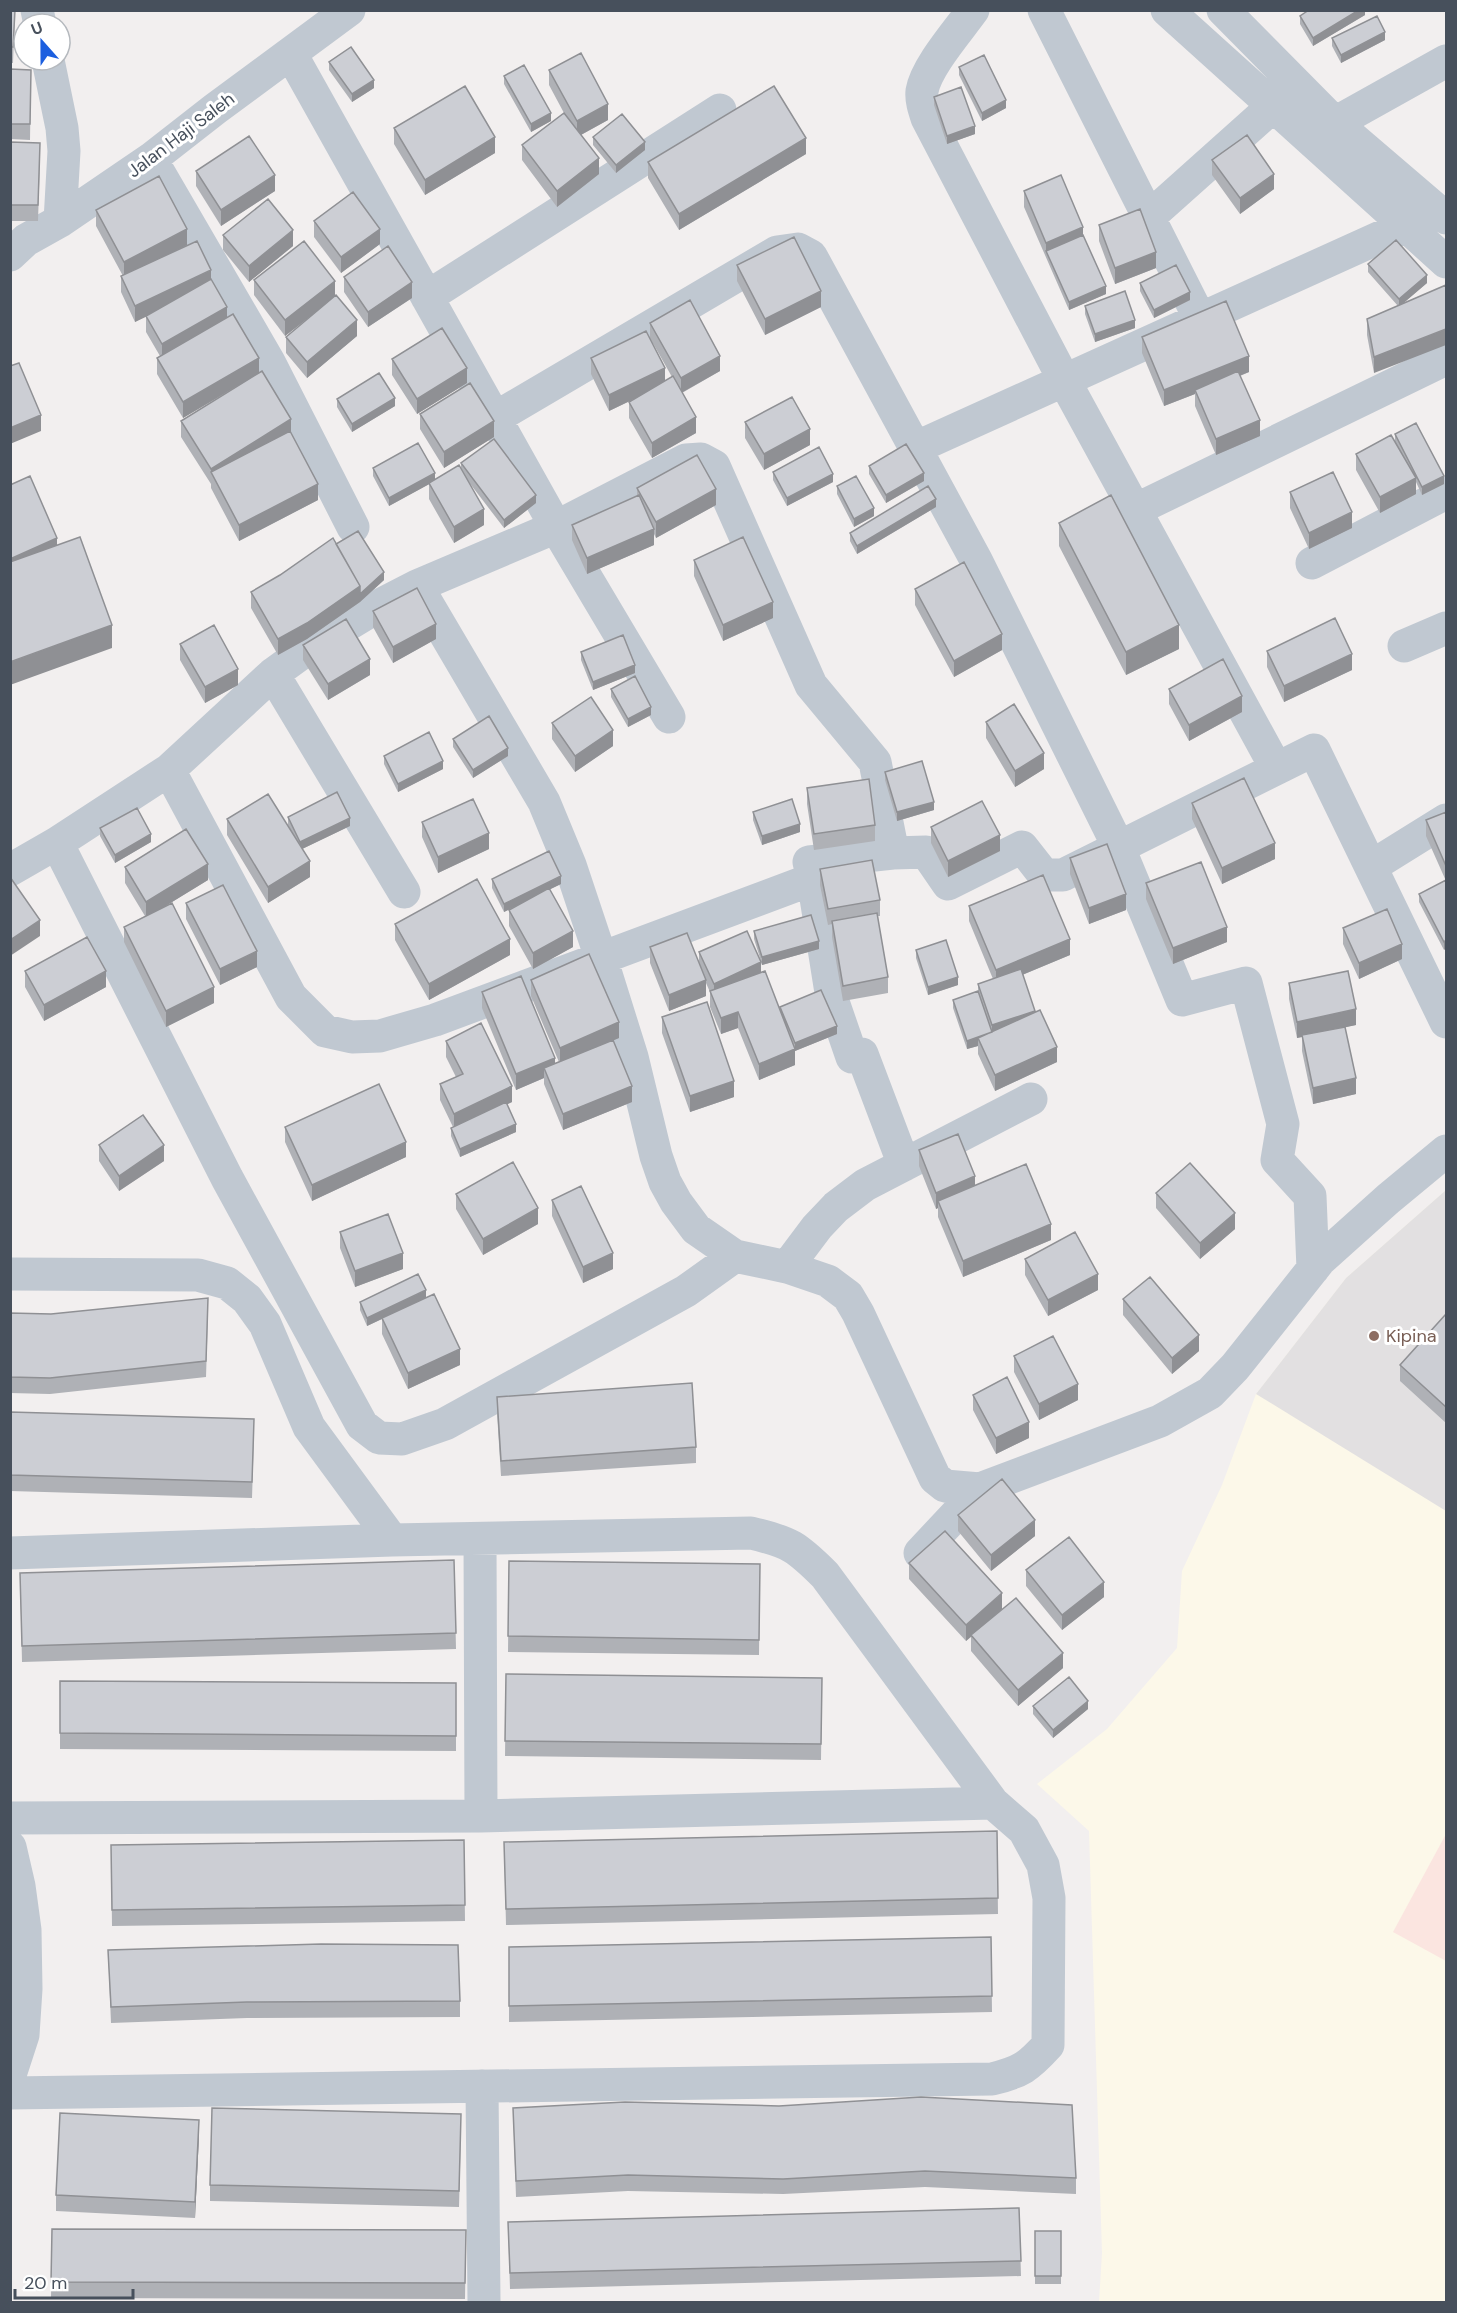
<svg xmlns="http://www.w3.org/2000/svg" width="1457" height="2313" font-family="'DM Sans',sans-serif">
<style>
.commercial{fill:#fcf8e9}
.education{fill:#e2e0e1}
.medical{fill:#fbe5e0}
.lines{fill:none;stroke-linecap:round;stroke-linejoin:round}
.street{stroke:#c0c8d1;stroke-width:33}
.wall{fill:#afb1b6}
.shaded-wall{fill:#8f9094}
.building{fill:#ccced4;stroke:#8f9094;stroke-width:1.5}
.education-dot{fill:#8d6e63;stroke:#fff;stroke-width:2}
.labels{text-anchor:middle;stroke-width:6;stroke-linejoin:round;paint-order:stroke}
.street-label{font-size:18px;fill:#47505c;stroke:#fff}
.education-label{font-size:18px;fill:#785e54;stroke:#fff;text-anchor:start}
</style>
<rect width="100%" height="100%" fill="#f2efef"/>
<path class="commercial" d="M1446,1190V2302H1099L1102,2253L1089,1831L1037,1784L1107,1729L1177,1648L1182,1571L1222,1485L1256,1394L1346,1278Z"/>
<path class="education" d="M1446,1190V1511L1256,1394L1346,1278Z"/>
<path class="medical" d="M1446,1834V1961L1393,1932Z"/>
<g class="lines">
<path class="street" d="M37,10L40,24
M973,10C958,31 926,67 922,91C921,100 924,109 927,118L1064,380L1276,768
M1044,10L1194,307
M1167,10L1446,262
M1223,10L1335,123L1446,218
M291,54L556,527L669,717
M48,60L62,128L64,151L60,221
M1335,123L1446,61
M151,159L269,362L353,527
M1149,217L1272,107
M10,255L26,240L60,221L151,159L215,109L349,10
M427,297L720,110
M495,418L777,252L798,249L811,256L976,560L1119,848L1182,1000L1246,983L1283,1124L1277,1160L1310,1196L1313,1269
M915,448L1405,226
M1135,510L1446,359
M1312,563L1446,493
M417,586L544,802L570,865L601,958L632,1057L656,1156L665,1182L676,1202L696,1229L735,1256L787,1267L828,1281L848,1296L858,1313L935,1478L945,1486L980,1489L1160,1421L1210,1393L1235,1367L1320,1260L1388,1199L1446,1151
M1404,646L1446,628
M273,674L404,892
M169,770L291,997L325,1031L352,1037L380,1036L435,1020L813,879L809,862L893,853L926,852L948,884L1022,847L1044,875H1063L1314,750L1446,1022
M57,843L227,1178L362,1425L379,1438L402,1439L445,1424L686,1291L735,1256
M1372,866L1446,820
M10,870L57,843L169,770L273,674L306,650L382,604L417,586L556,527L686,460L701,459L714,466L811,685L875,762L893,853
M813,879L832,999L852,1057L862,1054L904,1165
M787,1267L817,1227L836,1207L865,1185L1031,1099
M10,1274L198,1275L227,1283L247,1299L265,1324L309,1427L392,1540
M480,1539L481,1816
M10,1553L392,1540L751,1533C790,1542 797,1547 825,1575L993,1803L1024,1830L1043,1865L1049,1898L1048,2045C1028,2067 1021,2072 992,2079L10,2093
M920,1553L980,1489
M10,1818L481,1816L993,1803
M10,1847L19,1886L25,1930L26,1989L23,2035L10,2075
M482,2086L484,2302"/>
</g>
<path class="wall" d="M10,10H15L13,63H10Z
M1365,10V15L1313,46L1300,24V16Z
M1332,38L1385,40L1341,63L1332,46Z
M329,62L374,88L352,102L329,70Z
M959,67L1006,108L982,121L959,75Z
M10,69L31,70L30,140L10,139Z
M549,70L608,120L581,135L599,174L557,207L522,160V145L564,113L549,85Z
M504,76L551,121L531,132L504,84Z
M934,97L975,134L947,144L934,105Z
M394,128L495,153L425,195L394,144Z
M593,137L645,150L616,173L593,145Z
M10,142L40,159L38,221H10Z
M806,154L679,230L648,178V162Z
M1212,160L1274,189L1240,214L1212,175Z
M196,171L275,191L221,226L196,186Z
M1024,191L1083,235L1106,294L1069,310L1024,207Z
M96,210L187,245L169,254L211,279L227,318L259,373L291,433L318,500L239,541L211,488V484L181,437V421L243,383L183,418L157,374V358L160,356L146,332V316L135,322L121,292V276H123L96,226Z
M314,221L380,244L341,273L314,237Z
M1099,225L1156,268L1115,284L1099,241Z
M223,235L293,246L249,282L223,250Z
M1368,264L1427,283L1403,303L1374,373L1367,335V319L1398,306L1368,272Z
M737,265L821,307L765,335L737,281Z
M344,277L412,298L368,327L344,292Z
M254,280L335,296L357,336L307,378L286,353V337L310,317L285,336L254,295Z
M1140,283L1190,300L1154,318L1140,291Z
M1085,306L1135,328L1095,342L1085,314Z
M650,323L720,371L682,393L696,433L652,458L629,418V402L630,401L609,411L591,374V358L665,381L672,377L650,338Z
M1142,337L1249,372L1240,376L1260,436L1216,455L1195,406V394L1164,406L1142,353Z
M392,359L467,383L417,414L392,375Z
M337,399L395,406L352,432L337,407Z
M420,414L494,437L444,468L420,429Z
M745,422L810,445L764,470L745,438Z
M1395,434L1444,484L1422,495L1416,482V494L1380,513L1356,470V454L1395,441Z
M461,463L536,503L504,528L468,481L484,525L454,543L429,499V484L389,506L373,476V468L435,480L461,469Z
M869,466L924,481L886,503L869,474Z
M773,472L833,482L787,506L773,480Z
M837,486L874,516L854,527L837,494Z
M637,488L716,505L656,538L654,534V545L587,574L572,540V525L637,496Z
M1290,492L1352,528L1309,549L1290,508Z
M936,507L857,554L850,541V533Z
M1059,523L1179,649L1126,675L1059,546Z
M336,544L384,580L360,602L307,639L278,655L251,608V592Z
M694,560L773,618L723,641L694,576Z
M915,589L1002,650L954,677L915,605Z
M373,611L436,639L393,663L373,627Z
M180,644L238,685L205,703L180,660Z
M303,645L370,675L328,700L303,660Z
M1267,651L1352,670L1284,702L1267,667Z
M581,652L635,673L593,690L581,660Z
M611,689L651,715L628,727L611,697Z
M1169,689L1242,712L1189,741L1169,704Z
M986,722L1044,769L1015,787L986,738Z
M552,723L613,746L575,772L552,739Z
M453,739L508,756L473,778L453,747Z
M384,756L443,769L398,792L384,764Z
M885,772L934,810L897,821L885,780Z
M807,788L875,825V841L814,850L807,804Z
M1192,803L1275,859L1222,884L1192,819Z
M753,812L800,832L762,845L753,820Z
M1446,812V948L1444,950L1419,902V894L1446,881L1426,836V820Z
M288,817L350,826L302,849L310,877L268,903L227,835V819L290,829L288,825Z
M422,822L489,849L438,873L422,837Z
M931,827L1000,851L948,877L931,843Z
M100,828L151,842L115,863L100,836Z
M1070,858L1126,910L1089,924L1070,874Z
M125,867L208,880L167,905L214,1003L166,1027L124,942V927L145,916L125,883Z
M820,869L880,900V916H877L888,977V993L843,1001L832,937V924L828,925L820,885Z
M492,879L561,884L550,889L573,947L533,969L509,926V910L522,903L504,912L492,888Z
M1146,883L1227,942L1173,964L1146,899Z
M186,903L257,967L220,985L186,919Z
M969,906L1070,955L1022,975L1035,1012L1057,1062L995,1091L978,1054V1046L967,1049L953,1008V1000L978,991V984L993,979L969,921Z
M395,924L510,955L429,1000L395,940Z
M1343,928L1402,959L1359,979L1343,944Z
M754,931L819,949L762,965L761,963V973L780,1010V1007L837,1034L795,1051V1065L759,1080L738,1028L721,1034L710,1007V992L706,983V996L669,1011L650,963V947L699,964V952L761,961L754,939Z
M916,950L958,985L928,995L916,958Z
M25,971L106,987L44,1021L25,987Z
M531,980L619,1038L613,1040L632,1102L563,1130L544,1084V1078L516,1090L482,1008V992L555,1064L559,1062L531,996Z
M1289,983L1356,1025L1345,1027L1356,1094L1313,1104L1302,1051V1037L1297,1038L1289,999Z
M662,1017L734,1097L690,1112L662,1033Z
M446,1041L512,1102L507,1104L516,1132L460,1157L451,1136V1128L453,1127L440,1100V1084L456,1077L446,1057Z
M285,1127L406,1157L312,1201L285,1142Z
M99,1145L164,1161L119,1191L99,1161Z
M919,1150L975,1186L1051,1240L963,1277L938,1217V1208L936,1209L919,1166Z
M1156,1193L1235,1229L1200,1259L1156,1208Z
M456,1194L538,1224L483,1255L456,1209Z
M552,1200L613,1269L583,1283L552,1216Z
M340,1232L403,1269L355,1287L340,1248Z
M1025,1259L1098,1290L1048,1316L1025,1275Z
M426,1298L460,1365L408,1389L382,1334V1319L367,1326L360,1310V1302Z
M1123,1299L1199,1351L1172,1374L1123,1315Z
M10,1313L51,1314H208L206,1377L50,1394L10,1393Z
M1446,1314V1423L1400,1381V1365Z
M1014,1356L1078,1400L1039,1420L1014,1372Z
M973,1395L1029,1438L996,1454L973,1410Z
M497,1397L696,1447V1463L501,1476L497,1413Z
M10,1412L254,1435L252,1498L10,1491Z
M958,1515L1035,1536L991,1571L958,1531Z
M454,1560L456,1649L22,1662L20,1573Z
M509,1561L760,1564L759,1655L508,1652Z
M909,1563L1002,1609L988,1621L1063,1668L1018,1706L971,1651V1637L966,1641L909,1579Z
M1026,1570L1104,1597L1062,1630L1026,1586Z
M506,1674L822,1678L821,1760L505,1756Z
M60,1681L456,1683V1751L60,1749Z
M1033,1706L1088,1709L1053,1738L1033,1714Z
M997,1831L998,1914L506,1925L504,1842Z
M464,1840L465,1921L112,1926L111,1845Z
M991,1937L992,2012L509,2022V1947Z
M108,1950L460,2001V2017L247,2018L111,2023Z
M513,2108L1076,2178V2194L925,2187L783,2194L628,2191L516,2197Z
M461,2130L459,2207L210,2201V2185Z
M199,2135L195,2218L56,2211V2195Z
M1019,2208L1021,2276L510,2289L508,2222Z
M52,2229L466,2230L465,2299L51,2298Z
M1035,2231H1061V2284H1035Z"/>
<path class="shaded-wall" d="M1359,10H1365V15L1313,46V38Z
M1385,32V40L1341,63V55Z
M374,80V88L352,102V94Z
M1006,100V108L982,121V113Z
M608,104V120L577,137V121Z
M551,113V121L531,132V124Z
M975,126V134L947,144V136Z
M495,137V153L425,195V180Z
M806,138V154L679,230V214Z
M645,142V150L616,173V165Z
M599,158V174L557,207V191Z
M1274,174V189L1240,214V198Z
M275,175V191L221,226V210Z
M1083,227V243L1046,251V243Z
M187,229V245L124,278V262Z
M380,229V244L341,273V257Z
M293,230V246L249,282V266Z
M1156,252V268L1115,284V268Z
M211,270V286L135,322V306Z
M1427,275V283L1399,307V299Z
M335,281V297L285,336V320Z
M412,282V298L368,327V312Z
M1106,286V294L1069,310V302Z
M821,291V307L765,335V319Z
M1190,292V300L1154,318V310Z
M227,307V323L162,360V344Z
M357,320V336L307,378V362Z
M1135,320V328L1095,342V334Z
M1446,329V345L1374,373V357Z
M720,356V371L681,393V378Z
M1249,356V372L1196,393L1195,390V394L1164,406V390Z
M259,358V373L183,418V402Z
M467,368V383L417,414V399Z
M665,368V384L609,411V395Z
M395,398V406L352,432V424Z
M41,415V431L10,444V428Z
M696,417V433L652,458V443Z
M291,419V435L211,472V485V469Z
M1260,420V436L1216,455V439Z
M494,421V437L444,468V452Z
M810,429V445L764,470V454Z
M435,473V481L389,506V498Z
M924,473V481L886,503V495Z
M833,474V482L787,506V498Z
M1444,476V484L1422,495V487Z
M1416,478V494L1380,513V497Z
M318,484V500L239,541V525Z
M716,489V505L656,538V522Z
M536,495V503L504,528V520Z
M936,499V507L857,554V546Z
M874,508V516L854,527V519Z
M484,509V525L454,543V527Z
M1352,512V528L1309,549V533Z
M654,529V545L587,574V558Z
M57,538V554L10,575V559Z
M384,572V580L360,602L307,639L278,655V639L360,586Z
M773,602V618L723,641V625Z
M436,624V639L393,663V647Z
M112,625V648L10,685V662Z
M1179,625V649L1126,675V652Z
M1002,634V650L954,677V661Z
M1352,654V670L1284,702V686Z
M370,659V675L328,700V684Z
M635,665V673L593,690V682Z
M238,669V685L205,703V687Z
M1242,696V712L1189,741V725Z
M651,707V715L628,727V719Z
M613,730V746L575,772V756Z
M508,748V756L473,778V770Z
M1044,753V769L1015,787V771Z
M443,761V769L398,792V784Z
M934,802V810L897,821V812Z
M350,818V826L300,850V842Z
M800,824V832L762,845V836Z
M489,833V849L438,873V857Z
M151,834V842L115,863V855Z
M1000,835V851L948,877V861Z
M1275,843V859L1222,884V868Z
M310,861V877L268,903V887Z
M208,864V880L146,918V902Z
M561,876V884L504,912V904Z
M1126,894V910L1089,924V908Z
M40,920V936L10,956V940Z
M1227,927V942L1173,964V948Z
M573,931V947L533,969V953Z
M510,939V955L429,1000V984Z
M1070,939V955L996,986V970Z
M1446,940V948L1444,950V942Z
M819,941V949L762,965V957Z
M1402,944V959L1359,979V963Z
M257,951V967L220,985V969Z
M761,962V978L714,1000V984Z
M106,971V987L44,1021V1005Z
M958,977V985L928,995V987Z
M706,980V996L669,1011V995Z
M214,987V1003L166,1027V1011Z
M1356,1009V1025L1297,1038V1022Z
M1035,1011V1027L978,1038V1046L967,1049V1041L992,1033V1025Z
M738,1012V1028L721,1034V1018Z
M619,1022V1038L560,1064V1048Z
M837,1026V1034L795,1051V1043Z
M1057,1047V1062L995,1091V1075Z
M795,1049V1065L759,1080V1064Z
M555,1058V1074L544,1068V1078L516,1090V1074Z
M1356,1078V1094L1313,1104V1088Z
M734,1081V1097L690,1112V1096Z
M512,1086V1102L454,1130V1114Z
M632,1086V1102L563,1130V1114Z
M516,1124V1132L460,1157V1149Z
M406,1142V1157L312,1201V1185Z
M164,1145V1161L119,1191V1176Z
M975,1176V1192L938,1201V1208L936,1209V1193Z
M538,1208V1224L483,1255V1239Z
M1235,1213V1229L1200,1259V1243Z
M1051,1224V1240L963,1277V1261Z
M403,1253V1269L355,1287V1271Z
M613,1253V1269L583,1283V1267Z
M1098,1274V1290L1048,1316V1300Z
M426,1290V1298L367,1326V1318Z
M1199,1335V1351L1172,1374V1358Z
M460,1349V1365L408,1389V1373Z
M1078,1384V1400L1039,1420V1404Z
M1029,1422V1438L996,1454V1438Z
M1035,1520V1536L991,1571V1555Z
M1104,1582V1597L1062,1630V1615Z
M1002,1593V1609L966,1641V1625Z
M1063,1653V1668L1018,1706V1690Z
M1088,1701V1709L1053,1738V1730Z
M199,2120V2135L195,2218V2202Z"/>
<path class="building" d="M10,10H15L13,47H10Z
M1309,10H1359L1313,38L1300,16Z
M1377,16L1385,32L1341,55L1332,38Z
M351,47L374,80L352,94L329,62Z
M581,53L608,104L577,121L549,70Z
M984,55L1006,100L982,113L959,67Z
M524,65L551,113L531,124L504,76Z
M10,69L31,70L30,124H10Z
M465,86L495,137L425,180L394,128Z
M774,86L806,138L679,214L648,162Z
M961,87L975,126L947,136L934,97Z
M564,113L599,158L557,191L522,145Z
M622,114L645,142L616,165L593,137Z
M1247,135L1274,174L1240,198L1212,160Z
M249,136L275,175L221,210L196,171Z
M10,142L40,143L38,205H10Z
M1061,175L1083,227L1046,243L1024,191Z
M159,176L187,229L124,262L96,210Z
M353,192L380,229L341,257L314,221Z
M268,199L293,230L249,266L223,235Z
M1140,209L1156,252L1115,268L1099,225Z
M1083,235L1106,286L1069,302L1046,251Z
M794,237L821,291L765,319L737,265Z
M1396,240L1427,275L1399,299L1368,264Z
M197,241L211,270L135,306L121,276Z
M304,241L335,281L285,320L254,280Z
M388,246L412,282L368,312L344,277Z
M1176,265L1190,292L1154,310L1140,283Z
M211,279L227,307L162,344L146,316Z
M1446,285V329L1374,357L1367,319Z
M1125,291L1135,320L1095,334L1085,306Z
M336,295L357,320L307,362L286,337Z
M690,300L720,356L681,378L650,323Z
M1226,301L1249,356L1164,390L1142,337Z
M233,314L259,358L183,402L157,358Z
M442,328L467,368L417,399L392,359Z
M646,331L665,368L609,395L591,358Z
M19,363L41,415L10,428V366Z
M262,371L291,419L211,469L181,421Z
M1238,371L1260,420L1216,439L1195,390Z
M379,373L395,398L352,424L337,399Z
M673,376L696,417L652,443L629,402Z
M470,383L494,421L444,452L420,414Z
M792,397L810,429L764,454L745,422Z
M1416,423L1444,476L1422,487L1395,434Z
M290,431L318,484L239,525L211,472Z
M1391,435L1416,478L1380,497L1356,454Z
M494,439L536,495L504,520L461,463Z
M418,443L435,473L389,498L373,468Z
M906,444L924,473L886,495L869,466Z
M819,447L833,474L787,498L773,472Z
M697,455L716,489L656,522L637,488Z
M459,465L484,509L454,527L429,483Z
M1333,472L1352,512L1309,533L1290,492Z
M30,476L57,538L10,559V485Z
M856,476L874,508L854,519L837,486Z
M928,486L936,499L857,546L850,533Z
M639,495L654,529L587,558L572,525Z
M1111,495L1179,625L1126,652L1059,523Z
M358,531L384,572L360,594V586L336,544Z
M80,537L112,625L10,662V562Z
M743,537L773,602L723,625L694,560Z
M333,538L360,586L307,623L278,639L251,592L280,575Z
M964,562L1002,634L954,661L915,589Z
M417,588L436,624L393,647L373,611Z
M1335,618L1352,654L1284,686L1267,651Z
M346,619L370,659L328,684L303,645Z
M214,625L238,669L205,687L180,644Z
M623,635L635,665L593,682L581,652Z
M1223,659L1242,696L1189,725L1169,689Z
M635,676L651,707L628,719L611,689Z
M591,697L613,730L575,756L552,723Z
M1014,704L1044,753L1015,771L986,722Z
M489,716L508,748L473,770L453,739Z
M429,732L443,761L398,784L384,756Z
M922,761L934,802L897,812L885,772Z
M1244,778L1275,843L1222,868L1192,803Z
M869,779L875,825L814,834L807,788Z
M337,792L350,818L300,842L288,817Z
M268,794L310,861L268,887L227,819Z
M473,799L489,833L438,857L422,822Z
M792,799L800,824L762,836L753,812Z
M982,801L1000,835L948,861L931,827Z
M137,808L151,834L115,855L100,828Z
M1446,812V866L1426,820Z
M186,829L208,864L146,902L125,867Z
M1107,844L1126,894L1089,908L1070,858Z
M549,851L561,876L504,904L492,879Z
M872,860L880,900L828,909L820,869Z
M1201,862L1227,927L1173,948L1146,883Z
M1043,875L1070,939L996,970L969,906Z
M10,877L40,920L10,940Z
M477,879L510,939L429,984L395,924Z
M1446,880V940L1444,942L1419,894Z
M223,885L257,951L220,969L186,903Z
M549,888L573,931L533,953L509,910Z
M172,903L214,987L166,1011L124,927Z
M1387,909L1402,944L1359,963L1343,928Z
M877,913L888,977L843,986L832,921Z
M811,915L819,941L762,957L754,931Z
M747,931L761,962L714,984L699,952Z
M687,933L706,980L669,995L650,947Z
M87,937L106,971L44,1005L25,971Z
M946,940L958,977L928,987L916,950Z
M589,954L619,1022L560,1048L531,980Z
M1021,969L1035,1011L992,1025L978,984Z
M765,971L795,1049L759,1064L738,1012L721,1018L710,991Z
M1348,971L1356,1009L1297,1022L1289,983Z
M521,976L555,1058L516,1074L482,992Z
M821,990L837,1026L795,1043L780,1007Z
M978,991L992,1032L967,1041L953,1000Z
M707,1002L734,1081L690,1096L662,1017Z
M1040,1010L1057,1047L995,1075L978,1038Z
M481,1023L512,1086L454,1114L440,1084L463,1074L446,1041Z
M1345,1027L1356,1078L1313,1088L1302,1035Z
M613,1040L632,1086L563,1114L544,1068Z
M379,1084L406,1142L312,1185L285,1127Z
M506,1102L516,1124L460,1149L451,1128Z
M143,1115L164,1145L119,1176L99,1145Z
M958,1134L975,1176L936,1193L919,1150Z
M513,1162L538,1208L483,1239L456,1194Z
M1190,1163L1235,1213L1200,1243L1156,1193Z
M1026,1164L1051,1224L963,1261L938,1201Z
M581,1186L613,1253L583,1267L552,1200Z
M388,1214L403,1253L355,1271L340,1232Z
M1075,1232L1098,1274L1048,1300L1025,1259Z
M418,1274L426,1290L367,1318L360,1302Z
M1150,1277L1199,1335L1172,1358L1123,1299Z
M434,1294L460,1349L408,1373L382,1318Z
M208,1298L206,1361L50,1378L10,1377V1313L51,1314Z
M1446,1314V1407L1400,1365Z
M1053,1336L1078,1384L1039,1404L1014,1356Z
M1007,1377L1029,1422L996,1438L973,1395Z
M692,1383L696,1447L501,1461L497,1397Z
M10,1412L254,1419L252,1482L10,1475Z
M1002,1479L1035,1520L991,1555L958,1515Z
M945,1531L1002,1593L966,1625L909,1563Z
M1069,1537L1104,1582L1062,1615L1026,1570Z
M454,1560L456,1633L22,1646L20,1573Z
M509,1561L760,1564L759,1640L508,1636Z
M1016,1598L1063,1653L1018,1690L971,1635Z
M506,1674L822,1678L821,1744L505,1741Z
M1069,1677L1088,1701L1053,1730L1033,1706Z
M60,1681L456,1683V1736L60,1733Z
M997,1831L998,1898L506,1909L504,1842Z
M464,1840L465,1905L112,1910L111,1845Z
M991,1937L992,1996L509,2006V1947Z
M321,1944L458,1945L460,2001L247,2002L111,2007L108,1950Z
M921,2097L1072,2105L1076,2178L925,2171L783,2179L628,2175L516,2181L513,2108L625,2102L779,2106Z
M212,2108L461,2114L459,2191L210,2185Z
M60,2113L199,2120L195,2202L56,2195Z
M1019,2208L1021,2261L510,2273L508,2222Z
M52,2229L466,2230L465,2283L51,2282Z
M1035,2231H1061V2276H1035Z"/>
<circle class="education-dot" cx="1374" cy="1336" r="6"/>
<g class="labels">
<g class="street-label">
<text transform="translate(181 135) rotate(-37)" y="6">Jalan Haji Saleh</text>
</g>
<g class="education-label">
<text x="1386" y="1342">Kipina</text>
</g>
</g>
<rect width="1457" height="2313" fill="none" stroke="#47505c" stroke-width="24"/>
<g transform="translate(42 42) rotate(339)"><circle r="28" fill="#ffffff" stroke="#b5b9be" stroke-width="1.5"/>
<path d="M0-4.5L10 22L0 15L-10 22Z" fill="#1c5fdf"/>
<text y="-9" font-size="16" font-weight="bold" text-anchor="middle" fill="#47505c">U</text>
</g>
<path d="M15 2289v9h118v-9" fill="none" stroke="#47505c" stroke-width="3"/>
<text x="24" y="2289" font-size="18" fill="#47505c" stroke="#ffffff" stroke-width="4.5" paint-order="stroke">20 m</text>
</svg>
